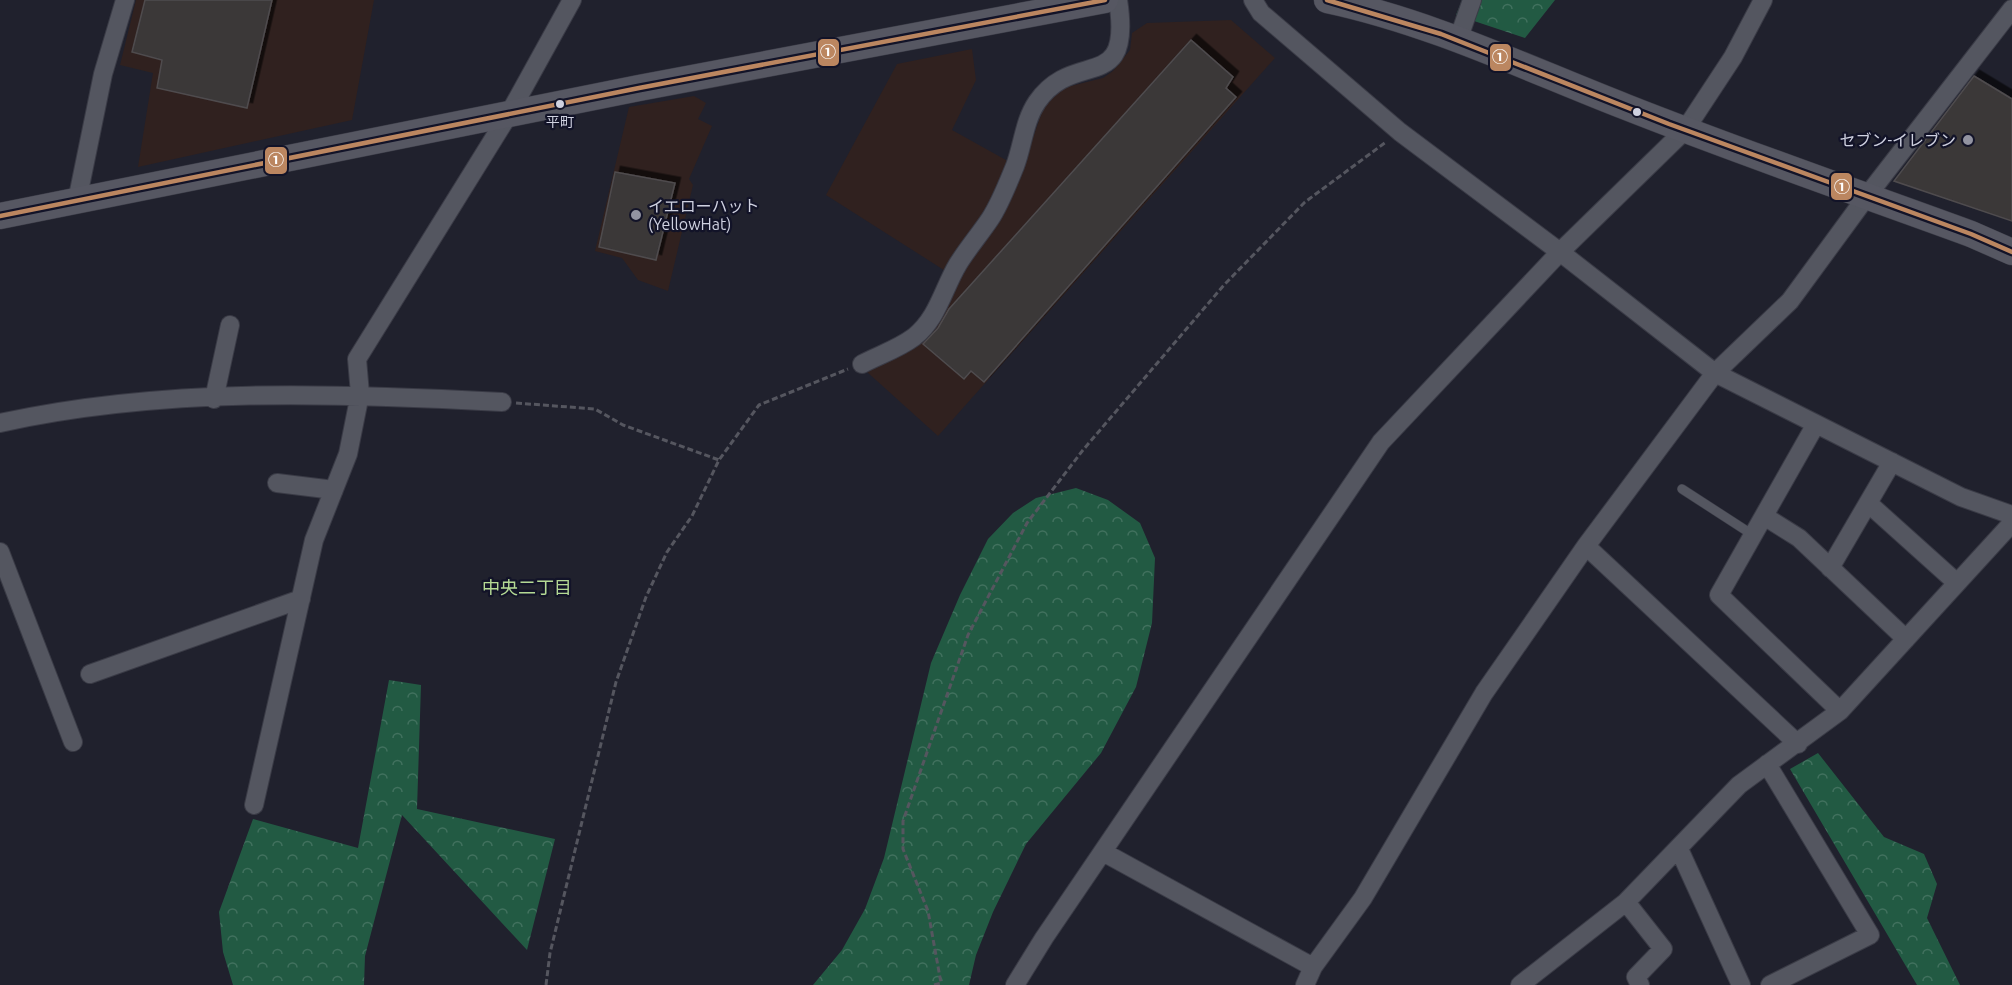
<svg xmlns="http://www.w3.org/2000/svg" width="2012" height="985" font-family="Ubuntu,'Noto Sans JP',sans-serif">
<style>
.commercial{fill:#30211f}
.forest{fill:url(#forest-crowns)}
.building{fill:#3a3739;stroke:#4f4c4e;stroke-width:1.5;filter:url(#shadow)}
.lines{fill:none;stroke-linecap:round;stroke-linejoin:round}
.lane-casing{stroke:#3a3b46;stroke-width:10}
.street-casing{stroke:#3a3b46;stroke-width:20}
.secondary-casing{stroke:#3a3b46;stroke-width:27}
.path{stroke:#55565f;stroke-width:3;stroke-dasharray:6 3;stroke-linecap:butt}
.lane{stroke:#545660;stroke-width:9}
.street{stroke:#545660;stroke-width:18}
.secondary{stroke:#565762;stroke-width:26}
.bus-1-casing{stroke:#121328;stroke-width:9}
.bus-1{stroke:#bb8660;stroke-width:4.5}
.bus-dot{fill:#cfd1e0;stroke:#121328;stroke-width:2}
.poi-dot{fill:#9293a1;stroke:#121328;stroke-width:2}
.labels{text-anchor:middle;stroke-width:4.5;stroke-linejoin:round;paint-order:stroke}
.bus-label{font-size:14px;fill:#cfd1e0;stroke:#121328}
.poi-label{font-size:16px;fill:#cfd1e0;stroke:#121328;text-anchor:end}
.neighbourhood-label{font-size:18px;fill:#b4d994;stroke:#121328}
.line-badge{stroke:#121328;stroke-width:2}
.badge-label{font-size:16px;text-anchor:middle;font-weight:bold;fill:#fff}
</style>
<defs>
<pattern id="forest-crowns" width="20" height="18" patternUnits="userSpaceOnUse" patternTransform="scale(1.5)"><rect width="20" height="18" fill="#225a43"/><path d="M2 6a3 3 0 1 1 6 0M12 15a3 3 0 1 1 6 0" fill="none" stroke="#41715e"/></pattern>
<filter id="shadow"><feDropShadow dx="5.5" dy="-5.5" stdDeviation="0" flood-color="#0009"/></filter>
</defs>
<rect width="100%" height="100%" fill="#20212d"/>
<path class="commercial" d="M136,0H374L352,120L138,167L153,73L120,65Z
M1231,20L1275,58L938,436L866,371L916,343L958,279L826,195L897,64L972,49L976,80L952,130L1022,169L1043,109L1059,89L1103,78L1113,71L1130,50L1132,33L1147,23Z
M694,96L706,103L698,119L712,126L689,179L693,185L668,291L638,280L622,258L595,251L629,107Z"/>
<path class="forest" d="M1462,0H1555L1525,38L1456,15Z
M1076,488L1108,500L1140,523L1155,558L1152,623L1136,687L1101,753L1026,844L993,912L976,955L969,985H813L842,950L865,909L884,858L931,663L960,595L988,539L1013,513L1036,498Z
M389,680L421,685L417,809L555,839L527,950L402,815L365,956L364,985H233L223,952L219,912L253,819L358,848Z
M1818,753L1884,837L1924,854L1937,884L1927,918L1960,985H1917L1790,769Z"/>
<path class="building" d="M145,0H272L247,108L157,88L162,60L132,52Z
M1191,40L1233,77L1226,88L1236,97L984,382L971,371L964,379L923,344L938,328L949,309Z
M1974,76L2012,99V221L1894,181Z
M615,172L675,183L656,260L599,247Z"/>
<g class="lines">
<defs>
<path id="lane" d="M1682,489L1753,535"/>
<path id="street" d="M1253,0L1261,13L1400,132L1560,252L1715,373L1961,497L2012,515
M1458,40L1472,0
M77,201L103,74L125,0
M862,364C879,355 898,349 914,337C938,318 943,289 958,264C968,248 980,234 990,219C1000,204 1008,183 1015,166C1023,145 1024,121 1037,102C1075,47 1133,97 1118,0
M214,399L230,325
M0,423C162,387 337,393 502,402
M1816,424L1719,595L1840,711
M277,483L334,490
M1868,503L1957,583
M1764,516L1799,538L1906,639
M1586,546L1798,744
M0,552L73,742
M1830,568L1892,462
M90,674L301,599
M1767,764L1870,935L1770,985
M254,805L314,540L348,454L360,394L357,359L509,114L572,0
M1679,849L1741,985
M1103,852L1313,967
M1626,902L1663,949L1636,977L1640,985
M1015,985L1044,938L1381,442L1560,252L1685,130L1733,57L1763,0
M1305,985L1313,967L1363,898L1484,693L1586,546L1715,373L1790,301L1867,196L2012,9
M1520,985L1626,902L1739,785L1840,711L2012,523"/>
<path id="secondary" d="M1327,0C1431,22 1528,69 1626,107C1740,152 1856,192 1971,234L2012,252
M0,216L639,88L1105,0"/>
</defs>
<use href="#lane" class="lane-casing"/>
<use href="#street" class="street-casing"/>
<use href="#secondary" class="secondary-casing"/>
<path class="path" d="M516,403L595,409L623,425L719,460
M546,985L550,953L616,682L646,597L667,552L692,516L719,460L759,405L848,369
M934,985L941,983L928,911L903,849V821L968,635L1027,523L1083,450L1224,285L1305,202L1386,142"/>
<use href="#lane" class="lane"/>
<use href="#street" class="street"/>
<use href="#secondary" class="secondary"/>
<defs>
<path id="bus-1" d="M1327,0L1441,34L1669,124L1971,234L2012,252
M0,216L639,88L1105,0"/>
</defs>
<use href="#bus-1" class="bus-1-casing"/>
<use href="#bus-1" class="bus-1"/>
</g>
<g class="bus-dot">
<circle cx="560" cy="104" r="5"/>
<circle cx="1637" cy="112" r="5"/>
</g>
<g class="poi-dot">
<circle cx="1968" cy="140" r="6"/>
<circle cx="636" cy="215" r="6"/>
</g>
<g class="labels">
<g class="bus-label">
<text x="560" y="127">平町</text>
</g>
<g class="poi-label">
<text x="1956" y="146">セブン-イレブン</text>
<text x="648" y="212" text-anchor="start">イエローハット<tspan x="648" dy="18">(YellowHat)</tspan></text>
</g>
<g class="neighbourhood-label">
<text x="527" y="594">中央二丁目</text>
</g>
</g>
<g class="line-badge">
<rect x="817" y="38" width="23" height="29" rx="6" fill="#bb8660"/>
<rect x="1489" y="43" width="23" height="29" rx="6" fill="#bb8660"/>
<rect x="264" y="146" width="24" height="29" rx="6" fill="#bb8660"/>
<rect x="1830" y="172" width="23" height="29" rx="6" fill="#bb8660"/>
</g>
<g class="badge-label">
<text x="828" y="58">①</text>
<text x="1500" y="63">①</text>
<text x="276" y="166">①</text>
<text x="1842" y="193">①</text>
</g>
</svg>
